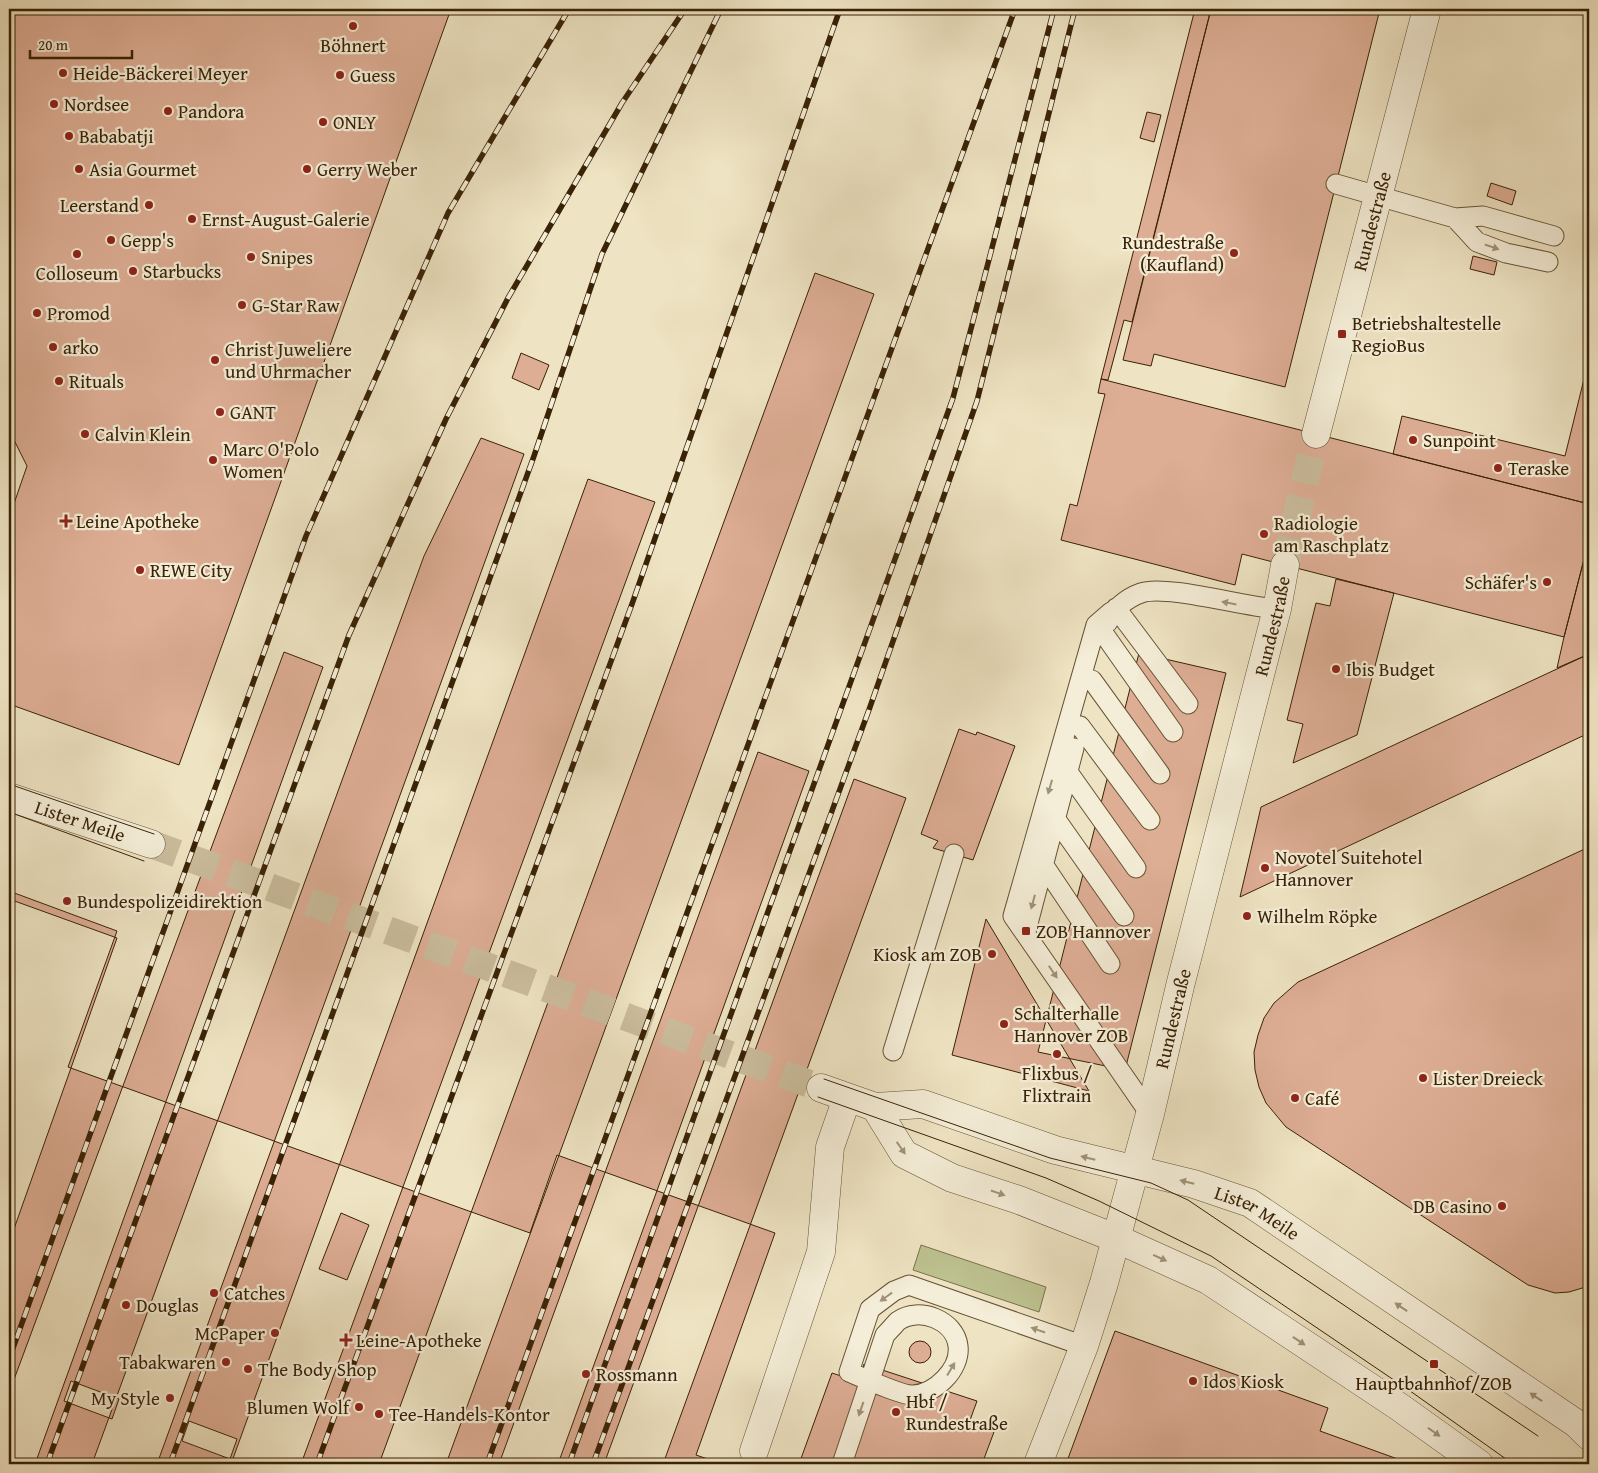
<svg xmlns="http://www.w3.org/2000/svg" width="1598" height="1473" font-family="'Gentium Book Plus',serif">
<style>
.green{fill:#bdc290;stroke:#7b724a}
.building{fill:#ddad94;stroke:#392205;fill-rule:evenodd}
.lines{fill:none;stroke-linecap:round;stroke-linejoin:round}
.minor-tunnel{stroke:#cabc9c;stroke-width:28;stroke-dasharray:28 14;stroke-linecap:butt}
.tertiary-tunnel{stroke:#cabc9c;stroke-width:28;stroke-dasharray:28 14;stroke-linecap:butt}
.service-casing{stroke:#665234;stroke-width:21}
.pedestrian-casing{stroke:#665234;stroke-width:29}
.minor-casing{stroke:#665234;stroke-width:29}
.tertiary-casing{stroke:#665234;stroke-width:29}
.service{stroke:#f4edd7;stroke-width:19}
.pedestrian{stroke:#f4edd7;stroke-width:28}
.minor{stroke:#f4edd7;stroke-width:28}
.tertiary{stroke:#f4edd7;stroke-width:28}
.tram{stroke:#392205;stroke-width:1}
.rail-casing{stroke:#392205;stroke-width:5.5}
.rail{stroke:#f4edd7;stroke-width:4;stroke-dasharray:11;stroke-linecap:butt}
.oneway{fill:#a09278}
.poi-dot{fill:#8f2418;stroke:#f4edd7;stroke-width:2}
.labels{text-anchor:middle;stroke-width:4.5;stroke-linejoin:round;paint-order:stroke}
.poi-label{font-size:19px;fill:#392205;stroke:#f4edd7;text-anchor:start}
.street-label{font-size:19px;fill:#392205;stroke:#f4edd7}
</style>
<rect width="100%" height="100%" fill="#eee3c2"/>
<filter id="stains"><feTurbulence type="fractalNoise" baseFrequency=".004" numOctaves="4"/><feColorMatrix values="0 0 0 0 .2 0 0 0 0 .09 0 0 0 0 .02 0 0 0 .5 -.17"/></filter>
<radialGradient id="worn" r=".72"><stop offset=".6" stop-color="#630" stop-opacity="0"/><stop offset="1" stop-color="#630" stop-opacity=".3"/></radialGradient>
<path class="green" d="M921,1245L1046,1287L1039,1312L913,1270Z"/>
<path class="building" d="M9,9H451L179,765L9,704V518L27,466L9,430Z
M1195,9H1211L1132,322L1124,320L1108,380L1101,379Z
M1211,9H1380L1285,387L1154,354L1151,366L1123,360Z
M1147,112L1161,115L1154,142L1140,138Z
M1491,183L1516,191L1512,205L1487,196Z
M1473,256L1497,262L1494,275L1470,269Z
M815,273L874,294L446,1464H379Z
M521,353L549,365L539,390L512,378Z
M1101,379L1589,504V540L1564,637L1242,554L1235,585L1061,540L1070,504L1077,506L1105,394L1098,393Z
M1584,379L1589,381V504L1393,454L1402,416L1565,456Z
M481,438L524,454L157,1464H92L424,556Z
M588,479L655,502L301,1464H231Z
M1589,540V654L1557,668L1564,637Z
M1336,579L1394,593L1357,735L1293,763L1303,724L1287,720L1316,603L1330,606Z
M284,652L323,667L35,1464H9V1393Z
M1139,653L1226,673L1125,1070L1038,1052Z
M1589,654V733L1240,897L1261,807Z
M959,729L976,735L977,732L1015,746L973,860L933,848L938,841L921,834Z
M758,752L809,771L558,1464H499Z
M854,779L906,798L663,1464H604Z
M1589,847V1286L1569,1292L1555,1293L1528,1285L1286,1127L1266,1103L1259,1087L1255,1070L1254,1052L1258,1035L1264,1018L1274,1003L1298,982Z
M9,891L117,931L68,1067L530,1233L557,1155L775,1233L696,1455L722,1464H316L302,1460L300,1464H9ZM71,1381L119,1399L112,1419L64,1401ZM189,1421L237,1439L230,1459L182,1441Z
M9,899L117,938L9,1243Z
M986,919L1089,1091L952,1055Z
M341,1213L369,1225L347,1280L319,1269Z
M1115,1331L1328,1408L1320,1431L1406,1462L1405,1464H1066Z
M909 1352a11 11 0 1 1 22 0a11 11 0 1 1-22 0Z
M864,1364L977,1401L969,1423L994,1432L982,1464H799L832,1373L859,1382Z"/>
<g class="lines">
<path class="minor-tunnel" d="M1285,565L1316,434"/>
<path class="tertiary-tunnel" d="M151,844L821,1088"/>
<defs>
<path id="service" d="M1336,184L1455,218L1483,216L1554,236
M1455,218L1477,242L1506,253L1548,262
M1116,608L1188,704
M1111,612L1096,625L1013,916L1150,1114
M1108,622C1113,609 1127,598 1141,593C1165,584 1245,607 1277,609
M1104,634L1173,732
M1092,680L1160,774
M1080,726L1150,820
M1068,772L1136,868
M1055,818L1124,916
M1043,864L1110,964
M1026,931L1074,748
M893,1051L954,854
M842,1464L885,1335C889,1331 894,1325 898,1321C919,1306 955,1320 958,1346C961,1369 935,1394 913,1395C903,1396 861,1377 849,1372L870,1309L894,1291L909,1285L1084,1346"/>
<path id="pedestrian" d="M754,1451L821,1252L830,1147L847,1098"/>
<g id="minor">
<path id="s1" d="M1316,434L1427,9"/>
<path id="s2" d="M1038,1464L1084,1346L1104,1283L1150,1114L1181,982L1277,609L1285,565"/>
</g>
<g id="tertiary">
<path id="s3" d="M9,797L151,844"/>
<path id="s4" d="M821,1088L875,1107L923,1104L1055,1150L1194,1184L1250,1203L1577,1424L1589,1436"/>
<path d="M875,1107L904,1154L952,1178L1019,1200L1115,1238L1208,1280L1398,1406L1479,1464"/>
</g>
</defs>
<use href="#service" class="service-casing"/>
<use href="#pedestrian" class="pedestrian-casing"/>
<use href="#minor" class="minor-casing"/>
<use href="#tertiary" class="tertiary-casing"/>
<use href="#service" class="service"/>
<use href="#pedestrian" class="pedestrian"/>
<use href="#minor" class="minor"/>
<use href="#tertiary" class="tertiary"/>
<path class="tram" d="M9,784L154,834
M9,812L144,861
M824,1079L1050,1158L1151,1183L1188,1200L1538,1436
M818,1097L1046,1178L1099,1201L1211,1256L1413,1393L1513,1464"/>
<defs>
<path id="rail" d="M9,1359L306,536L448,213L569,9
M47,1464L349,635L446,419L508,298L622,103L685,9
M170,1464L534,456L602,254L721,9
M317,1464L632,604L840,9
M487,1464L1015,9
M569,1464L953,398L1054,9
M593,1464L870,707L977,401L1075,9"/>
</defs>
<use href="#rail" class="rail-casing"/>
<use href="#rail" class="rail"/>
</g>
<defs><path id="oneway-solid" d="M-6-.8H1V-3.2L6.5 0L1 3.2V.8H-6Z" transform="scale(1.25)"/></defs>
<g class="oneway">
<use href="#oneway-solid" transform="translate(1492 247) rotate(19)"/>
<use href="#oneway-solid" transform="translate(1229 603) rotate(-169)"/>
<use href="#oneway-solid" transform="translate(1050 787) rotate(106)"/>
<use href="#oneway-solid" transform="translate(1033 902) rotate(105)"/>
<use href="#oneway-solid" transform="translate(1053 972) rotate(56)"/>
<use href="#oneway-solid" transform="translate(901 1148) rotate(55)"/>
<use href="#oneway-solid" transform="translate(1088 1158) rotate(-166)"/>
<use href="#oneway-solid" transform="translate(1187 1182) rotate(-166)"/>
<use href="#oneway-solid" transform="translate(998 1193) rotate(19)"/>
<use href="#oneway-solid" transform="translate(1160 1258) rotate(24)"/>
<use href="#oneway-solid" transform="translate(886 1297) rotate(144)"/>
<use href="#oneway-solid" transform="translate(1401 1307) rotate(-146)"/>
<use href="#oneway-solid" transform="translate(1038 1330) rotate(-161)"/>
<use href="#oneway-solid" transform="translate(1299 1341) rotate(34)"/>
<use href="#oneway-solid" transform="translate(951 1369) rotate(-59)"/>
<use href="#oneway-solid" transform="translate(1536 1397) rotate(-146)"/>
<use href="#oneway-solid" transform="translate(861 1409) rotate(109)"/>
<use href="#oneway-solid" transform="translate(1434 1432) rotate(35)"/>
</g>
<g class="poi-dot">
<circle cx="353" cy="26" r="5"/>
<circle cx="63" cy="73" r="5"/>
<circle cx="340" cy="75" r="5"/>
<circle cx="54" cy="104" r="5"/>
<circle cx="168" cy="111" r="5"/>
<circle cx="323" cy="122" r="5"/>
<circle cx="69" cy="136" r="5"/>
<circle cx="79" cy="169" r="5"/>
<circle cx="307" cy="169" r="5"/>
<circle cx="149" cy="205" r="5"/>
<circle cx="192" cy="219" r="5"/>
<circle cx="111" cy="240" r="5"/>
<circle cx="1234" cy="253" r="5"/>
<circle cx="77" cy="254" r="5"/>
<circle cx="251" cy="257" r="5"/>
<circle cx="133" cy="271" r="5"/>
<circle cx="242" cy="305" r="5"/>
<circle cx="37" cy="313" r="5"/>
<rect x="1337" y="329" width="10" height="10" rx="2.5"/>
<circle cx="53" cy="347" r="5"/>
<circle cx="215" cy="360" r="5"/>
<circle cx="59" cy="381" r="5"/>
<circle cx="220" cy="412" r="5"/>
<circle cx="85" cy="434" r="5"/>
<circle cx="1413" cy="440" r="5"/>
<circle cx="213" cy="460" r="5"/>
<circle cx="1498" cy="468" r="5"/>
<path d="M63.5 513.5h5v5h5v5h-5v5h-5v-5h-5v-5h5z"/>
<circle cx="1264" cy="534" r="5"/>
<circle cx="140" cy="570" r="5"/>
<circle cx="1547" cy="582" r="5"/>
<circle cx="1336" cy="669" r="5"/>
<circle cx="1265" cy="868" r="5"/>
<circle cx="67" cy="901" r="5"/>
<circle cx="1247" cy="916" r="5"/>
<rect x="1021" y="926" width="10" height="10" rx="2.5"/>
<circle cx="992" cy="954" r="5"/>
<circle cx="1004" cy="1024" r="5"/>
<circle cx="1057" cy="1054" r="5"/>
<circle cx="1423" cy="1078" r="5"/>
<circle cx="1295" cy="1098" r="5"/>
<circle cx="1502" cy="1206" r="5"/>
<circle cx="214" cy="1293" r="5"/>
<circle cx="126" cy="1305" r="5"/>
<circle cx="275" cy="1333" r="5"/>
<path d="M343.5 1332.5h5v5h5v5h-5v5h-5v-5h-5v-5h5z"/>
<circle cx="226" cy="1362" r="5"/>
<rect x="1429" y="1359" width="10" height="10" rx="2.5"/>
<circle cx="248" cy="1369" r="5"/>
<circle cx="586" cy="1374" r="5"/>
<circle cx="1193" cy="1381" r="5"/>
<circle cx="170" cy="1398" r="5"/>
<circle cx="359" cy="1407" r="5"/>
<circle cx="896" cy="1412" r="5"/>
<circle cx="379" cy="1414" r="5"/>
</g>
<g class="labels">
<g class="poi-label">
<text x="353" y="52" text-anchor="middle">Böhnert</text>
<text x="73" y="80">Heide-Bäckerei Meyer</text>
<text x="350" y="82">Guess</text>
<text x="64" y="111">Nordsee</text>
<text x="178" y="118">Pandora</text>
<text x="333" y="129">ONLY</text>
<text x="79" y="143">Bababatji</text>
<text x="89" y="176">Asia Gourmet</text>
<text x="317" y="176">Gerry Weber</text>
<text x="139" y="212" text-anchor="end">Leerstand</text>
<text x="202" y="226">Ernst-August-Galerie</text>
<text x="121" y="247">Gepp's</text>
<text x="1224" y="249" text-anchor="end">Rundestraße<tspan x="1224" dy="22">(Kaufland)</tspan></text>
<text x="261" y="264">Snipes</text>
<text x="143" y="278">Starbucks</text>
<text x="77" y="280" text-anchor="middle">Colloseum</text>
<text x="252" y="312">G-Star Raw</text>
<text x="47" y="320">Promod</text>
<text x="1352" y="330">Betriebshaltestelle<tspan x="1352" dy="22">RegioBus</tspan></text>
<text x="63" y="354">arko</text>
<text x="225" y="356">Christ Juweliere<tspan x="225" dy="22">und Uhrmacher</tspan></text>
<text x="69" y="388">Rituals</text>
<text x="230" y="419">GANT</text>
<text x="95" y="441">Calvin Klein</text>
<text x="1423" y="447">Sunpoint</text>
<text x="223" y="456">Marc O'Polo<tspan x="223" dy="22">Women</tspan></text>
<text x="1508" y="475">Teraske</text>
<text x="76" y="528">Leine Apotheke</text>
<text x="1274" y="530">Radiologie<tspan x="1274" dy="22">am Raschplatz</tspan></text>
<text x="150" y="577">REWE City</text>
<text x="1537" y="589" text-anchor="end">Schäfer's</text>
<text x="1346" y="676">Ibis Budget</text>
<text x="1275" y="864">Novotel Suitehotel<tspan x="1275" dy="22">Hannover</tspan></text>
<text x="77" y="908">Bundespolizeidirektion</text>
<text x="1257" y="923">Wilhelm Röpke</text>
<text x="1036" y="938">ZOB Hannover</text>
<text x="982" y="961" text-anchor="end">Kiosk am ZOB</text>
<text x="1014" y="1020">Schalterhalle<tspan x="1014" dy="22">Hannover ZOB</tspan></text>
<text x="1057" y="1080" text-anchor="middle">Flixbus /<tspan x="1057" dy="22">Flixtrain</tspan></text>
<text x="1433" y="1085">Lister Dreieck</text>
<text x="1305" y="1105">Café</text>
<text x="1492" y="1213" text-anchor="end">DB Casino</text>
<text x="224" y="1300">Catches</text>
<text x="136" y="1312">Douglas</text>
<text x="265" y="1340" text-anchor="end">McPaper</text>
<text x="356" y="1347">Leine-Apotheke</text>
<text x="216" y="1369" text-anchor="end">Tabakwaren</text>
<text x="258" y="1376">The Body Shop</text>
<text x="596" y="1381">Rossmann</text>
<text x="1203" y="1388">Idos Kiosk</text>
<text x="1434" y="1390" text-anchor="middle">Hauptbahnhof/ZOB</text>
<text x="160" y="1405" text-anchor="end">My Style</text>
<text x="906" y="1408">Hbf /<tspan x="906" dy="22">Rundestraße</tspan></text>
<text x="349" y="1414" text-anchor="end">Blumen Wolf</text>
<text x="389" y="1421">Tee-Handels-Kontor</text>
</g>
<g class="street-label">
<text dy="7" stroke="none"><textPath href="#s1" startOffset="220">Rundestraße</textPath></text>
<text dy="7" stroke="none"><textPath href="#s2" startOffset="871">Rundestraße</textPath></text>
<text dy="7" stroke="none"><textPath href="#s3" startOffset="75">Lister Meile</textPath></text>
<text dy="7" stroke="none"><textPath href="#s2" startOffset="466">Rundestraße</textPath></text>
<text dy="7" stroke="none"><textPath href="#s4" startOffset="458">Lister Meile</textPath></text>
</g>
</g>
<rect width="1598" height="1473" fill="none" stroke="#eee3c2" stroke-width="30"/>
<rect x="10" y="10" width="1578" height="1453" fill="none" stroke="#392205" stroke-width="2.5"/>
<rect x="15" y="15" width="1568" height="1443" fill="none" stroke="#392205"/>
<path d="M30 50v8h102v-8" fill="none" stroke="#392205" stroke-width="2.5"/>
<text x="38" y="50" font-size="15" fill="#392205" stroke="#f4edd7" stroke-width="4" paint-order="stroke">20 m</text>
<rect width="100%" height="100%" filter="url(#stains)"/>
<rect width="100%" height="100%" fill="url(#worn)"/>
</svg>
